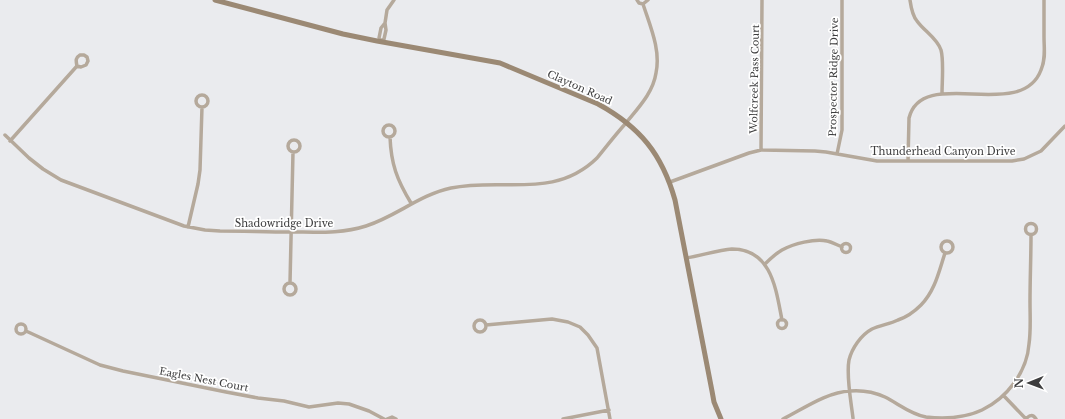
<svg xmlns="http://www.w3.org/2000/svg" width="1065" height="419" font-family="'Libre Baskerville',serif">
<style>
.lines{fill:none;stroke-linecap:round;stroke-linejoin:round}
.street{stroke:#b5a99b;stroke-width:3.5}
.secondary{stroke:#9b8974;stroke-width:5}
.labels{text-anchor:middle;stroke-width:3.5;stroke-linejoin:round;paint-order:stroke}
.street-label{font-size:10px;fill:#3d3d3e;stroke:#fff}
</style>
<rect width="100%" height="100%" fill="#eaebee"/>
<g class="lines">
<path class="street" d="M637,0L639,3L643,4L648,0
M910,0C911,7 912,15 917,21C924,31 937,38 941,50C944,61 942,82 942,94
M381,41L384,39L386,30L385,23L387,10L394,0
M381,41L379,38L381,28L385,23
M80,55H84L87,57L88,61L86,65L81,67L77,66C76,61 75,58 80,55Z
M196 101a6 6 0 1 1 12 0a6 6 0 1 1-12 0Z
M383 131a6 6 0 1 1 12 0a6 6 0 1 1-12 0Z
M5,135L29,158L43,169L61,180L184,226L205,230L220,231C243,231 267,232 290,232C316,232 341,234 366,226C397,216 419,195 451,188C503,177 554,200 597,158C606,147 616,134 626,123C638,108 653,93 656,73C661,50 650,26 643,4
M390,137C391,164 397,180 411,203
M288 146a6 6 0 1 1 12 0a6 6 0 1 1-12 0Z
M10,141L77,66
M761,150L762,0
M837,154L842,130V0
M908,161L909,118C922,65 1021,123 1041,70C1046,59 1044,48 1044,37C1044,25 1044,12 1044,0
M670,182L749,153L761,150L815,151L826,152L877,161H1012L1024,159L1041,151L1065,126
M1025.5 229a5.5 5.5 0 1 1 11 0a5.5 5.5 0 1 1-11 0Z
M188,227L198,184L200,170L202,107
M941 247a6 6 0 1 1 12 0a6 6 0 1 1-12 0Z
M841.5 248a4.5 4.5 0 1 1 9 0a4.5 4.5 0 1 1-9 0Z
M686,258C700,256 718,250 732,249C772,249 776,290 782,320
M765,264C770,259 775,254 782,250C793,244 815,238 827,241C832,242 837,245 842,247
M290,283L293,152
M284 289a6 6 0 1 1 12 0a6 6 0 1 1-12 0Z
M777.5 324a4.5 4.5 0 1 1 9 0a4.5 4.5 0 1 1-9 0Z
M474 326a6 6 0 1 1 12 0a6 6 0 1 1-12 0Z
M16 329a5 5 0 1 1 10 0a5 5 0 1 1-10 0Z
M486,325L552,319L568,322L580,327L588,335L597,348L610,419
M26,331L100,365L123,371L226,392L258,398L284,401L309,407L338,403L349,404L369,411L384,419
M1004,396L1026,419
M853,418C851,401 846,376 849,360C852,348 861,335 872,329C881,325 890,324 898,320C907,317 914,312 921,305C935,291 939,271 945,253
M387,419L392,417L396,419
M563,419L609,410
M783,419C803,409 827,392 850,391C862,390 874,392 885,397C899,404 910,414 926,417C945,419 965,418 982,410C1007,398 1027,372 1029,344C1031,330 1030,316 1030,302C1030,279 1031,257 1031,235
M1026,419C1029,415 1033,414 1036,419"/>
<path class="secondary" d="M215,0L343,34L377,41L500,63L598,104C640,127 662,154 675,200L712,391L714,402L721,419"/>
</g>
<g class="labels">
<g class="street-label">
<text transform="translate(833 77) rotate(-89)" y="4">Prospector Ridge Drive</text>
<text transform="translate(754 79) rotate(-89)" y="4">Wolfcreek Pass Court</text>
<text transform="translate(580 87) rotate(24)" y="4">Clayton Road</text>
<text x="943" y="155">Thunderhead Canyon Drive</text>
<text x="284" y="227">Shadowridge Drive</text>
<text transform="translate(204 379) rotate(11)" y="4">Eagles Nest Court</text>
</g>
</g>
<g transform="translate(1029 383) rotate(269)" stroke="#ffffff" stroke-width="3" paint-order="stroke">
<path d="M0-3L7 15L0 10L-7 15Z" fill="#3d3d3e"/>
<text y="-6" font-size="11" font-weight="bold" text-anchor="middle" fill="#3d3d3e">N</text>
</g>
</svg>
